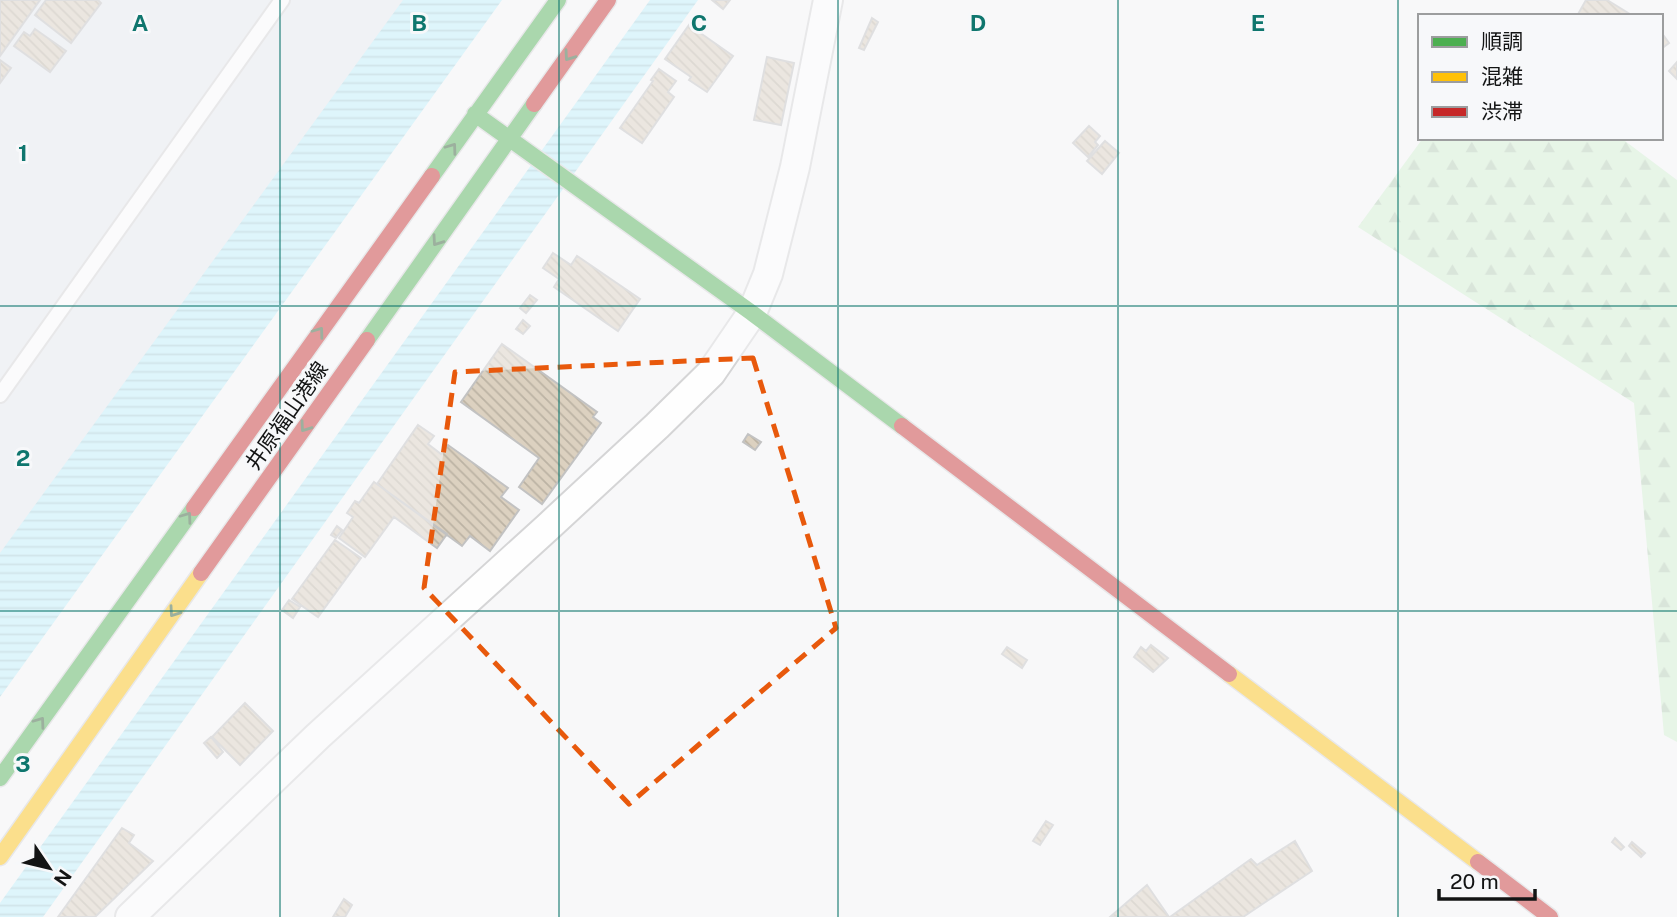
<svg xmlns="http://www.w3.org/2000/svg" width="1677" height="917" font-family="'Public Sans','Noto Sans JP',sans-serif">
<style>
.built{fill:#e7eaef}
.forest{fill:url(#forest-firs)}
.water{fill:url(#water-rules)}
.building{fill:url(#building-back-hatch);stroke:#c2c2c2;stroke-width:2}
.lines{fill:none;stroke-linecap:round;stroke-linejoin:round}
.lane-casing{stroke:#d5d5d6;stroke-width:18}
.street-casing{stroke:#d5d5d6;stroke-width:32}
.fast-casing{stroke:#d5d5d6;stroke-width:19}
.slow-casing{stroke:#d5d5d6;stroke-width:19}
.jam-casing{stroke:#d5d5d6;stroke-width:19}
.lane{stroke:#fefefe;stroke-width:14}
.street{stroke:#fefefe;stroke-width:28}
.fast{stroke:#4caf50;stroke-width:16}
.slow{stroke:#ffc107;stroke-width:16}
.jam{stroke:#c62828;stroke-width:16}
.oneway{stroke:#2d5a2f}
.marked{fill:none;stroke:#e8590c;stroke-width:5;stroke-dasharray:14 9;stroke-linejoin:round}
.grid{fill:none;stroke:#0f766e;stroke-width:2;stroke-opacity:0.55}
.labels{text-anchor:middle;stroke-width:6;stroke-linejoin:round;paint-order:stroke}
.street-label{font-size:21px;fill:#131414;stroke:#f7f8fa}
.grid-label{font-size:23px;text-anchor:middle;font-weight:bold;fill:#0f766e;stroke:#f7f8fa;stroke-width:6;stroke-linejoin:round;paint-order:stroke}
</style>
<defs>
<pattern id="forest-firs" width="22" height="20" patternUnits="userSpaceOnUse" patternTransform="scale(1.75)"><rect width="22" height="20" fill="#d3f1d1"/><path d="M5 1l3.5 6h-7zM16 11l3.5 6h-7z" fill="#b4ceb3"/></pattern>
<pattern id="water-rules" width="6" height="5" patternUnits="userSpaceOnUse" patternTransform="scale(1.75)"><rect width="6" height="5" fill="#bef1fc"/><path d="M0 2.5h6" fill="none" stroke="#a2ced7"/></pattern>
<pattern id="building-back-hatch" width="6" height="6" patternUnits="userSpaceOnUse" patternTransform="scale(1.75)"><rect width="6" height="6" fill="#dcd1c0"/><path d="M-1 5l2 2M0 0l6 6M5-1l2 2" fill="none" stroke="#bcb3a4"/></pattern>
</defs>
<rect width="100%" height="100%" fill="#f8f8f9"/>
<path class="built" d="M0,0H433L0,601Z"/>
<path class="forest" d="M1423,138H1621L1677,180V742L1664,735L1634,403L1358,227Z"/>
<path class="water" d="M403,0H502L0,697V553Z
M650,0H698L43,917H0V903Z"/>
<path class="building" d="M0,0H40L0,56Z
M46,0H98L101,3L71,43L35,15Z
M712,0H730L723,9Z
M1586,0H1607L1633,16H1577Z
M872,18L878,22L864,50L859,48Z
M689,25L733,56L707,92L689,80L691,77L665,59Z
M35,29L66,51L50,72L14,46L24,32L30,36Z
M1664,36L1669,43L1661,49V38Z
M767,57L794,63L781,125L754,120Z
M0,60L11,68L0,83Z
M1677,62V79L1669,71Z
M659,69L676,81L668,92L674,97L642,143L620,128L653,81L651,80Z
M1089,126L1100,136L1095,142L1098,145L1088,157L1073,143Z
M1105,141L1119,153L1102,174L1087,161Z
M553,253L571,265L577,256L640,299L618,331L554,287L559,279L543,268Z
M530,295L537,300L526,313L520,308Z
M523,320L530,326L523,334L516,329Z
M502,344L597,412L593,417L601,423L542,504L519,487L539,458L461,402Z
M418,425L434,436L428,444L441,454L448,445L508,488L501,497L519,510L490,551L470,536L462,546L377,484Z
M748,434L761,442L755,450L743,442Z
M374,482L447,534L437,548L394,517L365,557L339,538L353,517L347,513L355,501L359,503Z
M337,526L342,530L336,538L331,535Z
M335,540L361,558L318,617L292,599Z
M289,600L300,607L293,618L282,610Z
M1151,645L1168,658L1153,672L1134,657L1141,647L1146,651Z
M1007,647L1027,660L1022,668L1002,654Z
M245,703L273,731L240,765L212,737Z
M211,737L223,752L217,758L204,743Z
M1046,821L1053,825L1040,845L1033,841Z
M122,828L134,835L129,843L153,861L95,917H58Z
M1615,838L1624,847L1621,850L1612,842Z
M1295,841L1312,871L1243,917H1170L1251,859L1257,865Z
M1632,842L1645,853L1641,857L1629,846Z
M1147,885L1169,917H1110Z
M344,899L352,905L345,917H333Z"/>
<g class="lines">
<defs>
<path id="lane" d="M0,395L282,0"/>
<path id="street" d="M130,917L318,736L548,527L657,426L711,373L752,313L768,274L795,167L828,0"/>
<path id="fast" d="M475,114L752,313L902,426
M432,176L558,0
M367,340L534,104
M0,778L194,508"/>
<path id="slow" d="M1229,674L1478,862
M0,857L201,573"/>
<path id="jam" d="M534,104L608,0
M902,426L1229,674
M194,508L432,176
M201,573L367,340
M1478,862L1550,917"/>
</defs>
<use href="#lane" class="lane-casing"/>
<use href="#street" class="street-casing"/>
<use href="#fast" class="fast-casing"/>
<use href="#slow" class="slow-casing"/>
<use href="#jam" class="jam-casing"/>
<use href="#lane" class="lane"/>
<use href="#street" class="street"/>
<use href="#fast" class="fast"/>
<use href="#slow" class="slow"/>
<use href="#jam" class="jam"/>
</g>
<defs><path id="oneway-chevron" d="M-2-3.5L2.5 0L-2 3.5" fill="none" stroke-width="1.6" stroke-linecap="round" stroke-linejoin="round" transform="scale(1.75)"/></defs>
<g class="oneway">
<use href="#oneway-chevron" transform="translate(569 56) rotate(125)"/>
<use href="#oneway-chevron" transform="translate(452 148) rotate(-54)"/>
<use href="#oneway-chevron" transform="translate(437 241) rotate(125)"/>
<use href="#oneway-chevron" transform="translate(319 332) rotate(-54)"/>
<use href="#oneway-chevron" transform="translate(305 427) rotate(125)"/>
<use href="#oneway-chevron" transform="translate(187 517) rotate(-54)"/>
<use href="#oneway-chevron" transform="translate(174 612) rotate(125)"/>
<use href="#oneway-chevron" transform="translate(40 722) rotate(-54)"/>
</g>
<path d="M0 0H1677V917H0ZM753,358L836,628L629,804L424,588L455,372Z" fill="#f8f8f9" fill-opacity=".55" fill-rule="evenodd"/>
<path class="marked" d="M753,358L836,628L629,804L424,588L455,372Z"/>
<path class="grid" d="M280,0V917M559,0V917M838,0V917M1118,0V917M1398,0V917M0,306H1677M0,611H1677"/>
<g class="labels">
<g class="street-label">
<text transform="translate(287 416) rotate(-55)" y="7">井原福山港線</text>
</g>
</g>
<g class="grid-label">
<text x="140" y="31">A</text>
<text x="419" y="31">B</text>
<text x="699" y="31">C</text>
<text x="978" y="31">D</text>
<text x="1258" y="31">E</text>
<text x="23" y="161">1</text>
<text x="23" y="466">2</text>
<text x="23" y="772">3</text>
</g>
<rect x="1418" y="14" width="245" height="126" fill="#f7f8fa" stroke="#9c9d9e" stroke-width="2"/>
<rect x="1432" y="37" width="35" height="10" fill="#4caf50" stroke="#9c9d9e" stroke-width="2"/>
<text x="1481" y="49" font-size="21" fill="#131414">順調</text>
<rect x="1432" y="72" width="35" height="10" fill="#ffc107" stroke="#9c9d9e" stroke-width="2"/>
<text x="1481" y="84" font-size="21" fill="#131414">混雑</text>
<rect x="1432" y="107" width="35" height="10" fill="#c62828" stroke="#9c9d9e" stroke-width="2"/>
<text x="1481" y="119" font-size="21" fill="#131414">渋滞</text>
<g transform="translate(49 868) rotate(125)" stroke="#f7f8fa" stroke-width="5" paint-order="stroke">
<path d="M0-5L12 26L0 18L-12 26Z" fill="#131414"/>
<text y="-10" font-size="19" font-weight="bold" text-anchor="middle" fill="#131414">N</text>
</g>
<path d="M1439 889v10h96v-10" fill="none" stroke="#131414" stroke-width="3.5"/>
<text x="1450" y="889" font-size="21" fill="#131414" stroke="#f7f8fa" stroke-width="5" paint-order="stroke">20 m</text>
</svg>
